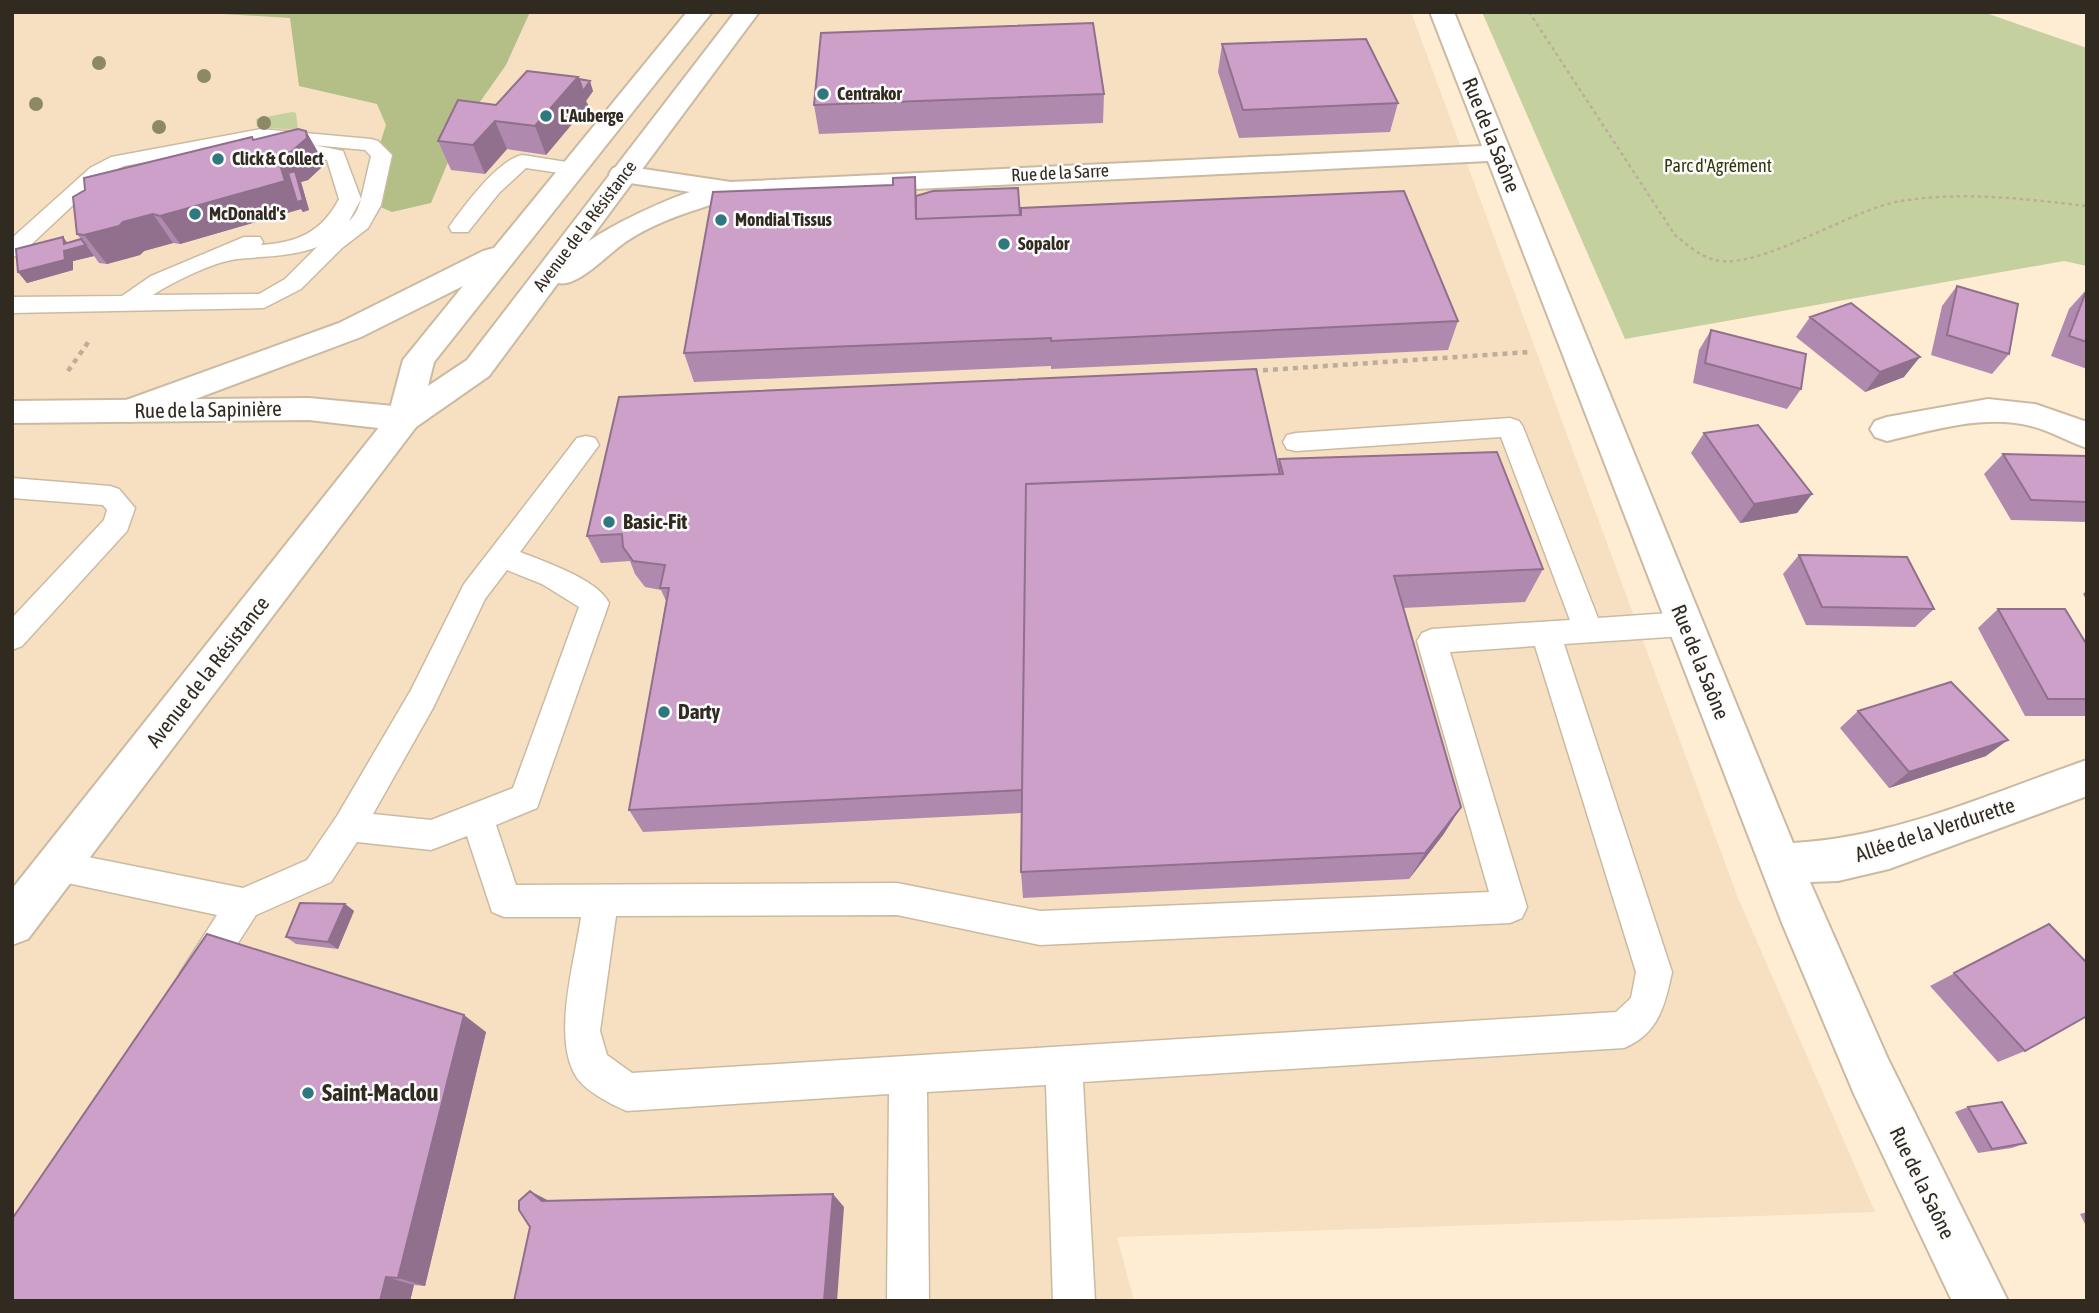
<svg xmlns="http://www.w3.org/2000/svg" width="2099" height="1313" font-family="'Asap Condensed',sans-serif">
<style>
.built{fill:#f6e0c1}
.green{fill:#c5d09f}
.forest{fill:#b3bf86}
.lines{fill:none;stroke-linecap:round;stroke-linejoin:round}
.service-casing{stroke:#cbbaa2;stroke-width:3}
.minor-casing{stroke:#cbbaa2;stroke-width:4}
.tertiary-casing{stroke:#cbbaa2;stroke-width:4}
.secondary-casing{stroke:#cbbaa2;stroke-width:4}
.path-far1{stroke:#bcae9a;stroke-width:2.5;stroke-dasharray:3.5 3.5;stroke-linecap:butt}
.path{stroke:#bcae9a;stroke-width:4.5;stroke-dasharray:5 5;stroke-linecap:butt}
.service{fill:#fff;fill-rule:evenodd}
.minor{fill:#fff;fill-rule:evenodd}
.tertiary{fill:#fff;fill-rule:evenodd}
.secondary{fill:#fff;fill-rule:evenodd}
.tree{fill:#8d8865}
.wall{fill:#b08aae}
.shaded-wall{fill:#90708d;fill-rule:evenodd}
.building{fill:#cda0ca;stroke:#90708d;stroke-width:2}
.poi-dot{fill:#307880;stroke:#fcfcfc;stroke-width:2.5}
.labels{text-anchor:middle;stroke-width:5;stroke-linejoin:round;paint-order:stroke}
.far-poi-label{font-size:18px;font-weight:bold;fill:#302a20;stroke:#fcfcfc;text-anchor:start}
.far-park-label{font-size:18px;fill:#30370b;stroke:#fcfcfc}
.far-street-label{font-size:18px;fill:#302a20;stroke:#fcfcfc}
.street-label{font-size:21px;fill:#302a20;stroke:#fcfcfc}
.poi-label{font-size:21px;font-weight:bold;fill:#302a20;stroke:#fcfcfc;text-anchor:start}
.near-poi-label{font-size:24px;font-weight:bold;fill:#302a20;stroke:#fcfcfc;text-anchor:start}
</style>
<rect width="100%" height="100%" fill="#feecd3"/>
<path class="built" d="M12,12H1411L1738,898L1875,1212L1117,1237L1134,1301H12Z"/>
<path class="green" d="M1482,12H1983L2087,48V266L2064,261L1625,339Z
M292,112L296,113L298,130L257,127L256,119Z"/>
<path class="forest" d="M190,12H530L506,65L463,126L431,203L392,212L362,199L386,125L377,104L299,86L290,18Z"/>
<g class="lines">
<defs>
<path id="service" d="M261,129L371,139L378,141L392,155L381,205L368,228L342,248L301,289L264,308L12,313V297L122,296L151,276L244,237H260L263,242L261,245C297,243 322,232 339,199L327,160L296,153L293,149L299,144L261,141L124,166L104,176L20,255L12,257V238L90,168L111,157ZM314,145L365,150L371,156L361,199L343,151ZM361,199C359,207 355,216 349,221ZM317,247L285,279L259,294L153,295C173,282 213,262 237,259C265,256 290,257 317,247Z
M522,155L573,163L583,169L573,175L526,168L499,193L468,232H452L449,227C464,206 497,161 522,155Z
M1510,418L1519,421L1523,427L1598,618L1684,612L1694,616L1699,624L1694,632L1684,636L1564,644L1672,972C1665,1006 1658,1034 1624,1048L1083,1082L1095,1301H1053L1046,1085L927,1092L929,1301H887L889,1094L627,1111C612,1105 587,1092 577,1078C551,1039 575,961 581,917H504L492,912L467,836L431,850L357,842L331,882L256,915L211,985L198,990L185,985L180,973L217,915L58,881L46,877L41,866L46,855L58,851L243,888L307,860L337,816L411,690L464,584L577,438L586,436L595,438L599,445L520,552C545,562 597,579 609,603L537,808L496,825L516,885L897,883L1040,911L1489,892L1417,641L1422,633L1432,629L1570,620L1501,437L1296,451L1287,449L1283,442L1287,435L1296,433ZM507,570L542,584L579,607L513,788L431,820L373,814L433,708L485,599ZM1535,646L1636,972L1631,998L1616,1012L632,1073L607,1055L600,1031L616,916L897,915L1040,945L1510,923L1522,918L1527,907L1450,652Z
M12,478L110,486L119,489L135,508L127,531L22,646L12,650V618L104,520L107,510L103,505L12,498Z"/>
<path id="minor" d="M1430,12H1454L1793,843C1895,838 1991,793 2087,760V796L1889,869L1838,881L1810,882L1888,1059L2008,1301H1952L1854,1094L1782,923L1488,161L731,198L623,182L613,180L609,174L613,168L623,166L731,182L1482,146Z
M1988,399L2035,404L2087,422V448C2068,442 2051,431 2031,426C1983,414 1934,430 1887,441L1875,437L1870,429L1875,421L1887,417Z"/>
<path id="tertiary" d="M309,398L404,407L416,411L420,419L416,427L404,431L309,420L12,423V401Z"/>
<path id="secondary" d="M687,12H712L434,362L428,386L467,360L735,12H759L588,242C615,222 709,176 741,184L745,190L741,196C704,207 663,218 630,239C611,250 579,288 558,283L489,376L416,427L28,939L12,945V889L388,416L403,360L463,286L361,337L142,419L130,422L118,419L114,411L118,403L339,323L483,251L494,248Z"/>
</defs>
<use href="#service" class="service-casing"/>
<use href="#minor" class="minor-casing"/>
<use href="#tertiary" class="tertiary-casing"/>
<use href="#secondary" class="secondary-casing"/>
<path class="path-far1" d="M1529,12L1675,235C1687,245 1700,256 1715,260C1760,271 1850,209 1901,201C1962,191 2026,199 2087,206"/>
<path class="path" d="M68,371L89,341
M1253,371L1530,352"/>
<use href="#service" class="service"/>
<use href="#minor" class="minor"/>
<use href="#tertiary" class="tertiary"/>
<use href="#secondary" class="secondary"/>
</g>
<g class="tree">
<circle cx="99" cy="63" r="7"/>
<circle cx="204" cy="76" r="7"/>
<circle cx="36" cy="104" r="7"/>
<circle cx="264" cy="123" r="7"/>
<circle cx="159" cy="127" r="7"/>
</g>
<path class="wall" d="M1222,44L1398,103L1390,132L1239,138L1218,72Z
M578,77L579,79L593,91L586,101L588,105L546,155L507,149L485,174L451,170L438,141L496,105Z
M1104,94L1103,123L819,134L814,105Z
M322,159L323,166L308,180L301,182L309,210L303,212L301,209L180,244L173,243L144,251L140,255L107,264L99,263L94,256L73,261V270L27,283L18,272L63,237L67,243L81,239L77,234Z
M917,196L1020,215L1458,321L1448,350L1051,369V366L694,382L684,353Z
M1957,286L2009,354L1992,374L1931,355L1942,306Z
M2087,289V369L2051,356L2069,309Z
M1810,317L1904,377L1865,392L1796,337Z
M1711,330L1801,389L1787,409L1693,383L1699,350Z
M1704,433L1812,494L1797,513L1740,523L1691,453Z
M2003,454L2087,456V522L2011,520L1984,474Z
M1279,459L1543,569L1525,602L1403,608L1461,807L1443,835L1409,879L1023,898L1021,872L1022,813L643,832L629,810L666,601L661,590L645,587L635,574L630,561L601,563L587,536L1278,465Z
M1799,555L1934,609L1915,627L1806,625L1783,574Z
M2087,590V601L2083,594Z
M1998,609L2087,645V716H2025L1978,628Z
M1858,711L1986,756L1889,788L1840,728Z
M345,904L354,911L338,949L296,944L286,937Z
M2049,924L2025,1051L1998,1062L1930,986Z
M486,1032L425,1286L414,1285L410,1301H12Z
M1968,1107L2026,1143L2012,1148L1978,1153L1955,1112Z
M2087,1212V1228L2080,1214Z"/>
<path class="shaded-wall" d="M578,77L583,91L590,81L593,91L586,101L588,105L546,155L535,126Z
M495,121L507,149L485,174L473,145Z
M306,131L322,159L323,166L308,180L301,182L309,210L303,212L301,209L180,244L160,216L285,181L280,165L106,206L107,219L95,226L87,215L99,209L98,196L264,157L252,137L264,157L292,151L294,149L291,141L295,148L307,138ZM298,183L303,200L299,201L294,184Z
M153,214L173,243L144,251L140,255L107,264L84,235L123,222Z
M63,237L71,248L86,245L94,256L73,261V270L27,283L18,272L64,244Z
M1920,357L1904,377L1865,392L1880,372Z
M1812,494L1797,513L1740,523L1754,504Z
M2008,740L1986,756L1889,788L1909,772Z
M1461,807L1443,835L1409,879L1425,853Z
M345,904L354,911L338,949L328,942Z
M464,1015L486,1032L425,1286L398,1278Z
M530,1191L557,1205L542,1201Z
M833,1194L844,1207L837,1301H824Z
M386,1277L414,1285L410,1301H380Z"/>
<path class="building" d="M1093,23L1104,94L814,105L821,33Z
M1366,39L1398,103L1243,110L1222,44Z
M527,71L578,77L535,126L495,121L473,145L438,141L458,100L496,105Z
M579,79L590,81L583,91Z
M298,129L306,131L307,138L291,152L277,155L285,181L160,216L153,214L123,222L119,226L84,235L77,234L73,197L85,190L84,178L252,137L253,140Z
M295,171L303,200L297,202L288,173Z
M915,177L916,219L1021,215V208L1404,191L1458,321L1051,341V338L684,353L713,192L893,185V178Z
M1018,188L1020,215L916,219V196L933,191Z
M63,237L64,244L81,239L86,245L64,251L65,260L18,272L16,249Z
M1957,286L2018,304L2009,354L1947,335Z
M2087,289V342L2069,336Z
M1851,303L1920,357L1880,372L1810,317Z
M1711,330L1806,354L1801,389L1705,363Z
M1256,369L1280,474L1026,484L1022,790L629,810L669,588H660L665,565L633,561L623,547L622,534L587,536L619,397Z
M1758,425L1812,494L1754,504L1704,433Z
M1497,452L1543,569L1394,576L1461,807L1425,853L1021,872L1026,484L1283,474L1279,459Z
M2003,454L2087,456V502L2031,500Z
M1799,555L1907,557L1934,609L1822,607Z
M1998,609H2065L2087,645V699H2048Z
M1951,682L2008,740L1909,772L1858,711Z
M300,903L345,904L328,942L286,937Z
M2049,924L2087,963V1016L2025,1051L1954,973Z
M207,934L464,1015L398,1278L386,1277L380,1301H12V1219Z
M2002,1102L2026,1143L1992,1149L1968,1107Z
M530,1191L542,1201L833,1194L824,1301H514L530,1227L519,1210V1201Z"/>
<g class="poi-dot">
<circle cx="823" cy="94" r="7"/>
<circle cx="546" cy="116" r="7"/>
<circle cx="218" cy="159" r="7"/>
<circle cx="195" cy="214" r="7"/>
<circle cx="721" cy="220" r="7"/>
<circle cx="1004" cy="244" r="7"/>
<circle cx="609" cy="522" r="7"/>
<circle cx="664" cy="712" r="7"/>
<circle cx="308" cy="1093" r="7"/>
</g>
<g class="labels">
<g class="far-poi-label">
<text x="837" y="100">Centrakor</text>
<text x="560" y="122">L'Auberge</text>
<text x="232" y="165">Click &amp; Collect</text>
<text x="209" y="220">McDonald's</text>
<text x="735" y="226">Mondial Tissus</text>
<text x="1018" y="250">Sopalor</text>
</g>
<g class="far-park-label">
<text x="1718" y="172">Parc d'Agrément</text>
</g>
<g class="far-street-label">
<text transform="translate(1060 173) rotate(-3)" y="6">Rue de la Sarre</text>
<text transform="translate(585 226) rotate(-53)" y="6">Avenue de la Résistance</text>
</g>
<g class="street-label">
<text transform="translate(1491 135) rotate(68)" y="7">Rue de la Saône</text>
<text transform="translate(208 410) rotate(-1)" y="7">Rue de la Sapinière</text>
<text transform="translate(1700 662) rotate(68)" y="7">Rue de la Saône</text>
<text transform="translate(208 672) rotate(-52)" y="7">Avenue de la Résistance</text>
<text transform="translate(1935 830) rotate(-18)" y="7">Allée de la Verdurette</text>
<text transform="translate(1922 1183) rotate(64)" y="7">Rue de la Saône</text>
</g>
<g class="poi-label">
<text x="623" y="529">Basic-Fit</text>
<text x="678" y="719">Darty</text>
</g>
<g class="near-poi-label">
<text x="322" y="1101">Saint-Maclou</text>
</g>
</g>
<rect width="2099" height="1313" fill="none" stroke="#302a20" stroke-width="28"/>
</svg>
